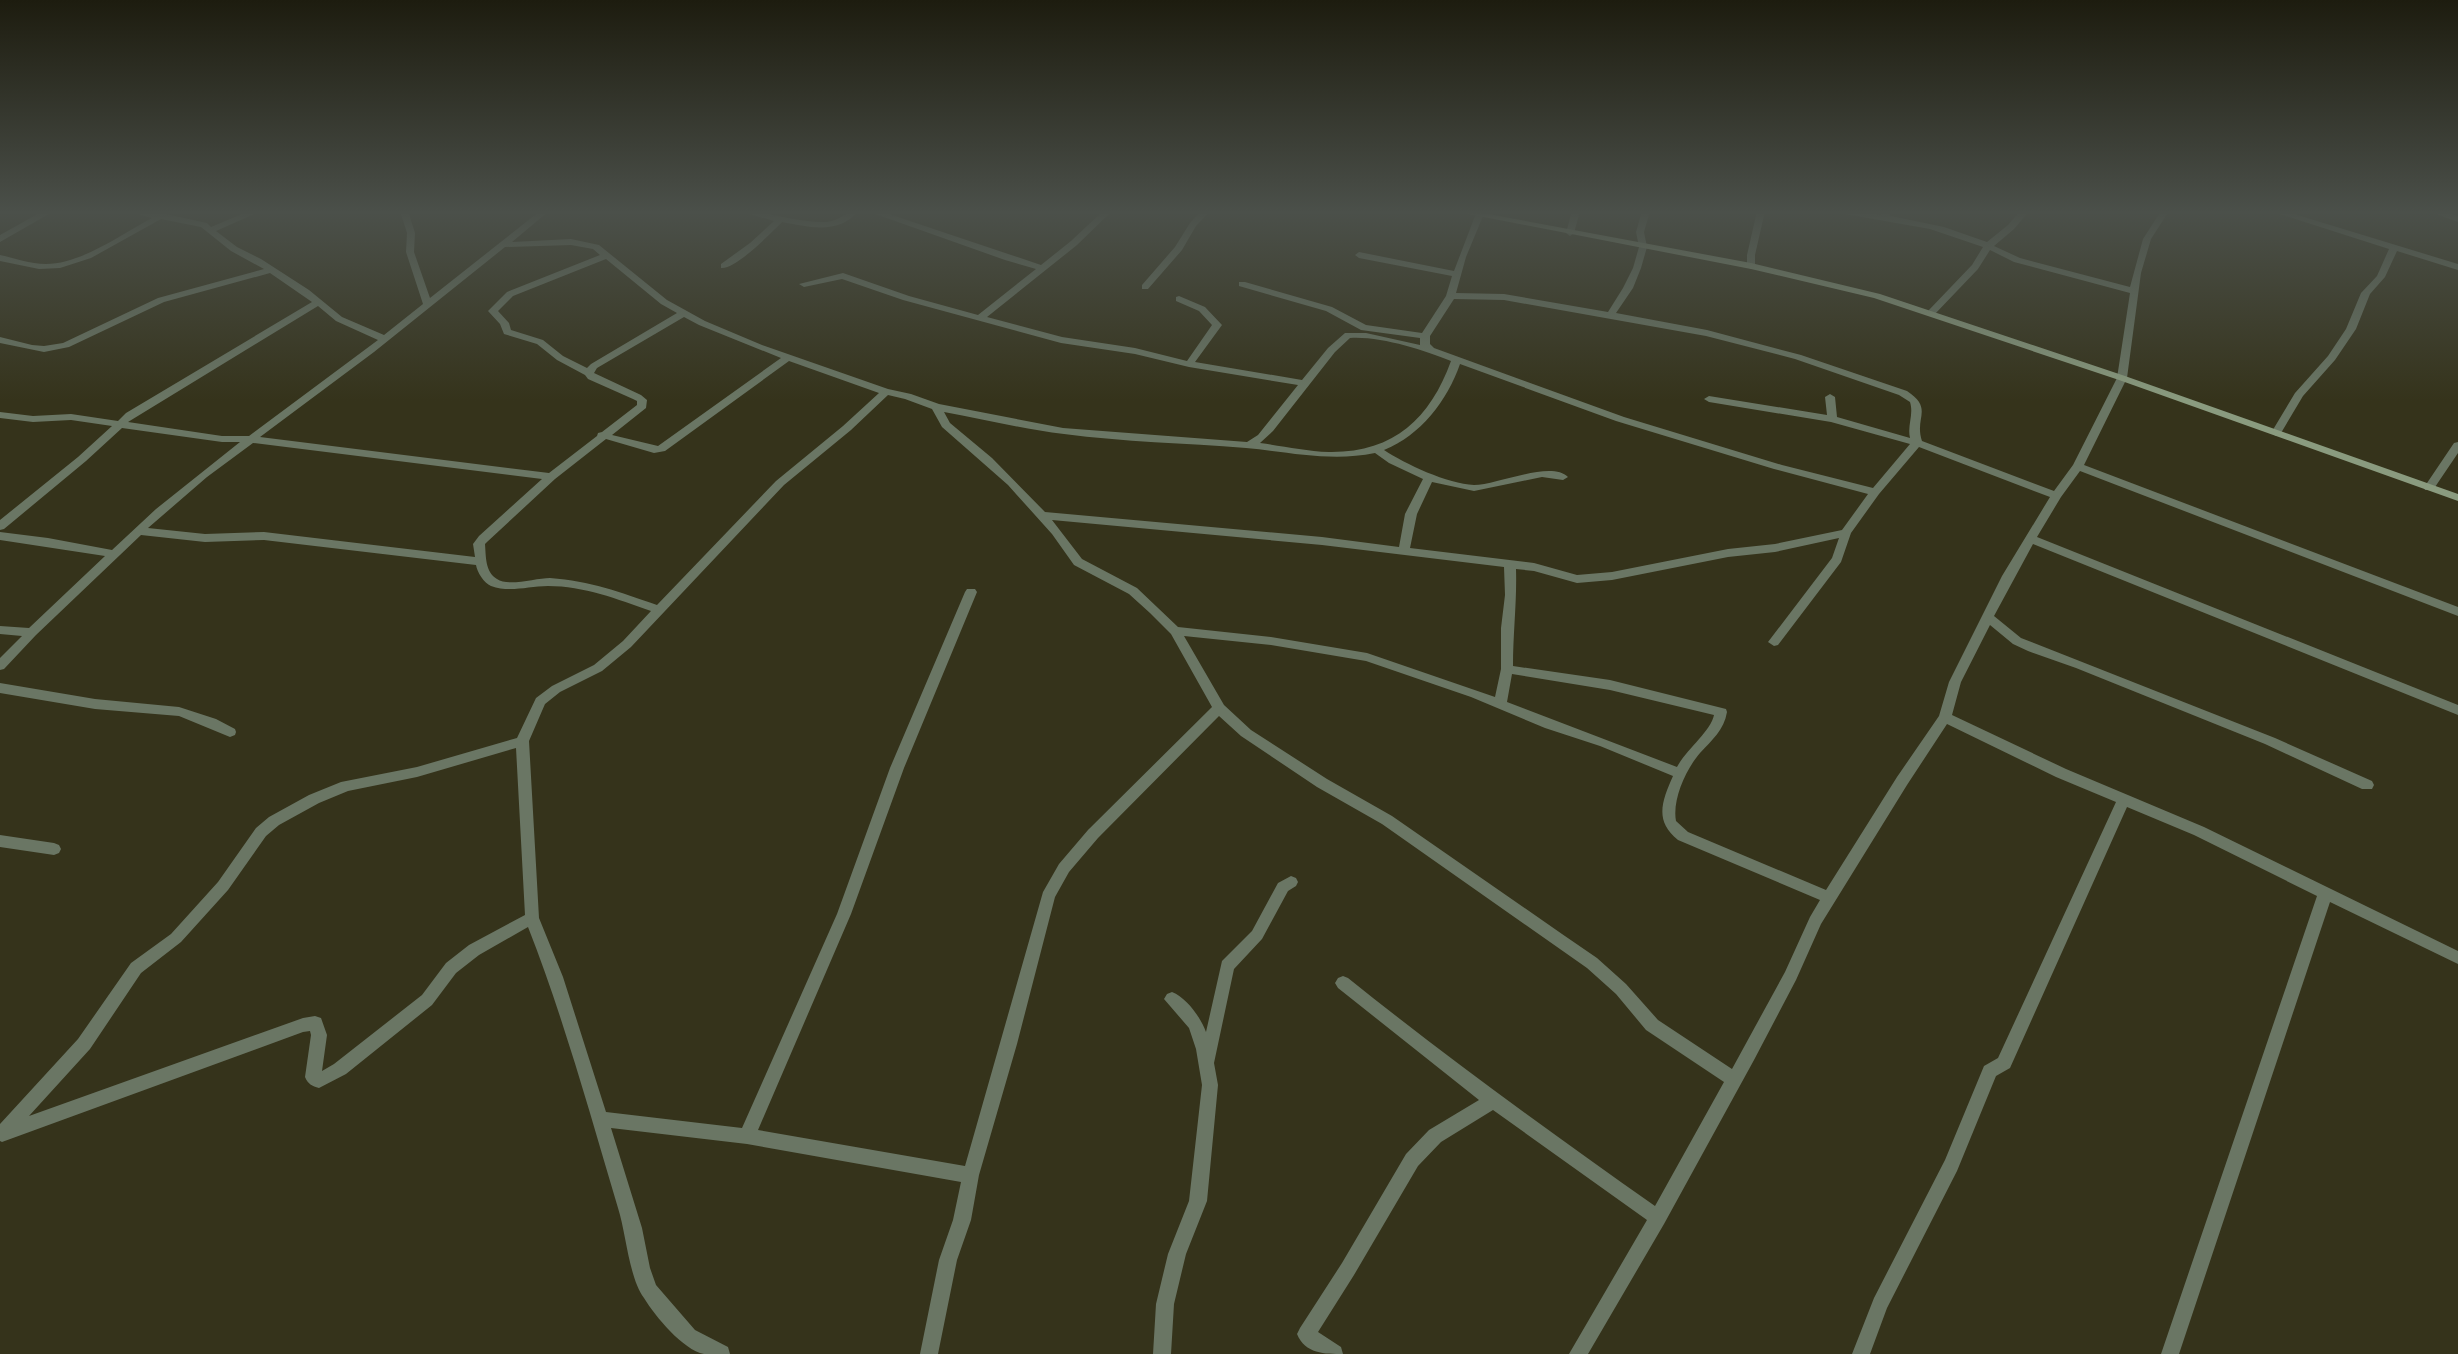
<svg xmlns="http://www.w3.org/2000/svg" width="2458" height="1354" font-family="Overpass,sans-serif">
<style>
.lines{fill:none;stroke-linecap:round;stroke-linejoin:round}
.street{fill:#6a7664;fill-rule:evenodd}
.secondary{fill:#8a9b7f;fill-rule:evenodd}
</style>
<rect width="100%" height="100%" fill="#35331b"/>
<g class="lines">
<path class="street" d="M43,211H54L0,242V235Z
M127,211L161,213L207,223L211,227L249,211H261L216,231L237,247L261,259L309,290L342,317L384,335L423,304L406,252L407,233L400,211H408L415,233L414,252L430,298L540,211H549L512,242L571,239L599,245L667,300L705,321L762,345L888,389L911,394L939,404L1063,428L1247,442L1258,435L1298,385L1189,367L1135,354L1061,343L903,300L842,279L804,287L799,284L843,273L909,296L978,315L1036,269L1005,260L867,211H880L1041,265L1071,241L1103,211H1112L1077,245L987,317L1062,337L1135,348L1187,361L1212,325L1199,311L1176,301V297L1179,296L1205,307L1222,325L1195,362L1302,380L1328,348L1345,333H1366L1420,345V338L1361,330L1326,311L1239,286V282H1245L1332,307L1366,325L1422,333L1446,296L1452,276L1359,258L1355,255L1359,252L1454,271L1475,216L1479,213L1483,216L1466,257L1456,293L1504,294L1608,312L1623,288L1633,268L1639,247L1636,232L1642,211H1650L1644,232L1647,247L1641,268L1633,288L1616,313L1707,330L1801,355L1907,391C1934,409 1914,417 1922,441L2054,491L2073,465L2117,378L2130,293L2014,262L1990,250L1978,269L1934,315H1928V311L1972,265L1983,247L1930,229L1828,211H1854L1881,215L1879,211H1887L1891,216L1944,227L1987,242L2008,225L2020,211H2029L2014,229L1994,246L2020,258L2130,287L2143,239L2161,211H2169L2151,239L2141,273L2127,378L2084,465L2458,607V616L2080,471L2061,497L2037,537L2458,705V715L2033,544L1994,616L2021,638L2275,738L2372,781L2374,785L2372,789H2362L2265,744L2076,668L2028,651L2013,644L1990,625L1961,682L1952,715L2066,769L2204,827L2458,951V964L2330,902L2179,1354H2161L2317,896L2194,835L2127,807L2010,1068L1996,1076L1957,1171L1887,1308L1870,1354H1852L1874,1298L1945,1160L1984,1066L1998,1058L2116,802L2056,777L1947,724L1907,785L1821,924L1796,980L1754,1060L1664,1224L1588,1354H1569L1647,1220L1493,1110L1441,1142L1418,1166L1354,1275L1318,1332L1341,1347L1343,1354C1325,1354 1305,1354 1297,1334L1300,1328L1342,1263L1406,1154L1429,1130L1479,1100L1338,988L1335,983L1338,978L1343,976L1348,978C1449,1059 1550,1132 1655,1206L1724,1082L1646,1030L1616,994L1587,968L1382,824L1317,787L1241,736L1219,716L1098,838L1069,872L1055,897L1017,1044L979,1175L971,1220L957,1260L938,1354H920L939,1260L953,1220L961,1182L747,1144L611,1128L642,1228L650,1268L656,1285L695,1330L728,1347L730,1354C722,1354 712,1354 704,1354C683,1350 655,1316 644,1298C629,1278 626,1233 618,1208C590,1114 564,1019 528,927L479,955L456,973L432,1005L346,1074L319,1088C312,1086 308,1084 305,1077L311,1035L310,1031L303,1032L2,1142L0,1141V1124L78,1039L131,963L171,934L218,882L256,828L269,817L309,795L341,782L417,767L517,738L536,698L552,686L594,665L623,641L651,611C617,599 584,586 548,586C528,586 510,593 491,586C484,583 477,572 476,565L264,540L205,542L141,535L36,635L4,669L0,670V658L22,636L0,634V626L29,628L105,556L0,540V532L48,538L112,550L156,509L240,442H222L122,428L86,461L4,529L0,530V520L78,457L112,426L71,420L33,422L0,418V412L33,416L71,414L118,421L126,413L312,302L270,273L164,302L69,347L44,352L0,343V337L32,345L44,346L63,343L158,298L264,269L231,251L201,227L161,219L91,258L60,268L39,269L0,261V255C15,258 30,264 46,264C81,264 122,234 152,218ZM571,245L593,249L600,255L507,292L488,311L500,324L504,334L537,344L557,360L585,375L588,379L633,399L637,401V405L602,432L598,433L597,436L549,473L260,437L374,352L505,247ZM606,259L661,304L677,313L591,364L587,368L563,356L543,340L511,330L509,323L498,311L513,296ZM1454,299L1504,300L1706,336L1795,359L1899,395L1910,402C1914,415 1907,425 1910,438L1837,417L1835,397L1830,394L1825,397L1827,415L1709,396L1704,399L1709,402L1831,422L1910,444L1873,488L1782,465L1624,417L1434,348L1430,344V336ZM318,306L336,321L378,340L249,436H222L128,422ZM684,317L699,325L781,358L658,446L612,435L646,408L647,400L641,395L594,373L597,368ZM1350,338C1381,336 1423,350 1451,361C1430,419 1393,453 1329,452C1305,451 1283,446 1260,443L1273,431L1335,352ZM789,361L879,393L843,426L776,481L657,605C619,592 591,581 550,578C536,578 508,587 497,579C485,572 486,556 485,544L487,542L555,479L606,439L654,453L665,451ZM1460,364L1616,421L1774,469L1868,494L1842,530L1775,544L1728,549L1612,572L1577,575L1534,563L1410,548L1417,514L1432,482L1474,491L1542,477L1563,480L1568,477C1551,460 1496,485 1474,485C1448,484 1405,464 1384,450C1421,435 1447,401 1460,364ZM888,395L905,399L932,409L942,427L1008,485L1052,534L1074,565L1129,594L1150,613L1171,634L1212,707L1088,830L1059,864L1043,892L965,1166L758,1130L851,914L904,768L977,592L975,589H967L965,592L890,768L837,914L742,1128L606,1112L563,977L539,918L529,741L545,704L560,692L602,671L631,647L784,485L851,430ZM944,412C983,419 1023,429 1064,434C1124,442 1185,443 1246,448C1290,452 1331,462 1375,453L1389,463L1423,479L1405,514L1399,547L1322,537L1045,512L992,458L950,423ZM253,443L542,479L479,536L473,544L475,557L264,532L205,534L148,528L207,477ZM1919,447L2050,497L2002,576L1949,682L1939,716L1897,777L1826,890L1688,832L1676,821C1672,800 1686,769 1700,753C1712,740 1724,730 1727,712L1726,709L1610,680L1513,666C1513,633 1517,601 1516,569L1534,571L1577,583L1612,580L1728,557L1775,552L1839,538L1832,558L1768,642L1774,646L1778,645L1841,562L1851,533L1879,494ZM1052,520L1322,545L1504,567L1505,595L1501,628V669L1495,697L1367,653L1271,637L1178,627L1137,588L1082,559ZM1184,636L1271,645L1366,661L1471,697L1545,728L1600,746L1673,776C1662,801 1654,821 1678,840L1820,900L1810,917L1785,972L1732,1069L1658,1020L1626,984L1597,958L1562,934L1392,816L1327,779L1251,730L1224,705ZM1512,674L1610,690L1714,715C1711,731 1686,750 1677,767L1507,702ZM516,748L525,915L469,945L446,963L422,995L334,1064L322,1071L327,1035L321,1018L315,1016L303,1018L29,1116L90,1049L141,973L181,942L228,890L266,836L279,825L319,803L348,791L417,777Z
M739,211C768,211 794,222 823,222C841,222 844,211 858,211C839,235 809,227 782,222C771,233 735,270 721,268V264L750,243L774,221Z
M1201,211H1210L1196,226L1182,250L1148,289H1142V285L1175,247L1190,223Z
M1572,211H1580L1574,233L1570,236L1566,233Z
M1757,211H1765L1755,255V266L1751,269L1747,266V255Z
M2270,211H2284L2458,264V270L2397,251L2385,277L2370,294L2356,329L2335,360L2303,396L2281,433L2276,436L2271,433L2295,393L2328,356L2346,329L2361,293L2377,276L2389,249Z
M2428,211H2441L2458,216V222Z
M2458,442V453L2433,490H2425L2424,488L2425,486L2454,443Z
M0,683L95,699L179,707L216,719L235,729L236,732L235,735L230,737L179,716L95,709L0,693Z
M0,835L54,843L59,845L61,849L59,853L54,855L0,847Z
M1291,876L1296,878L1298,882L1296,886L1288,891L1262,939L1234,969L1214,1063L1218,1085L1207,1201L1186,1254L1174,1304L1171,1354H1153L1156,1304L1168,1254L1189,1201L1202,1085L1196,1049L1189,1028L1164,999L1167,994L1172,992C1187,998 1201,1018 1206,1032L1222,961L1252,931L1278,883Z"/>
<path class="secondary" d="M1453,211H1472L1751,263L1880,294L2125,376L2458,494V501L2119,380L1874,298L1751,269Z"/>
</g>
<linearGradient id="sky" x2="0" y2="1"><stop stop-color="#1d1c0f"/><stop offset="0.53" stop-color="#4b504a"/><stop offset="1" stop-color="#4b504a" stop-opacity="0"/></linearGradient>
<rect width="2458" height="401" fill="url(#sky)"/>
</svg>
